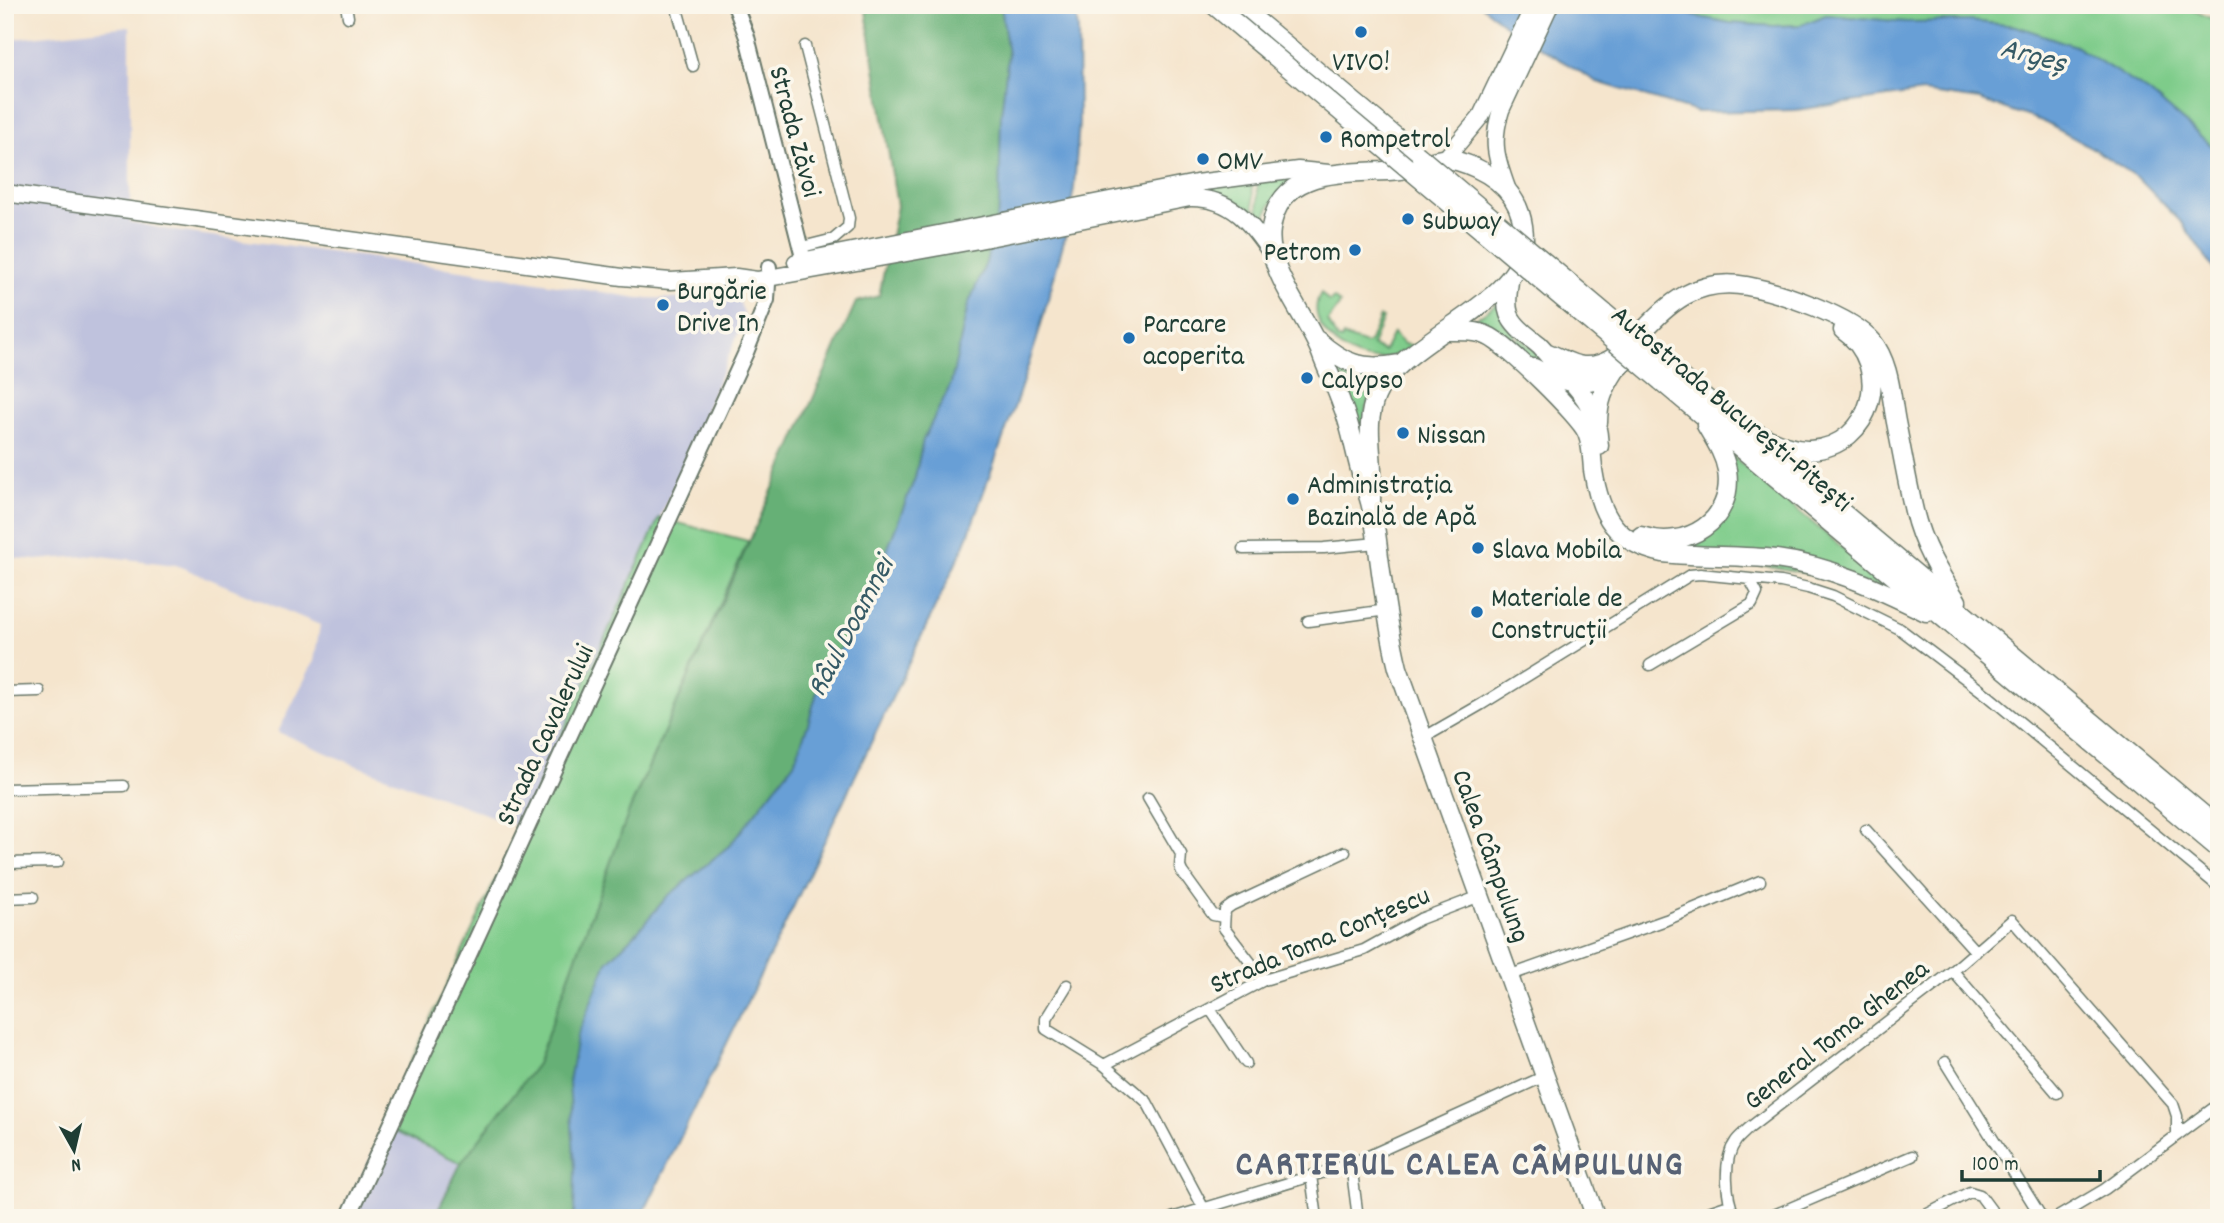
<svg xmlns="http://www.w3.org/2000/svg" width="2224" height="1223" font-family="Dekko,sans-serif">
<style>
.industrial{fill:#bfc2dd}
.green{fill:#7ecc8a;stroke:#4e845f;stroke-width:2}
.forest{fill:#66b076;stroke:#427655;stroke-width:2}
.water{fill:#679fd6;stroke:#436e85;stroke-width:2}
.lines{fill:none;stroke-linecap:round;stroke-linejoin:round}
.street-casing{stroke:#6a786a;stroke-width:13}
.secondary-casing{stroke:#6a786a;stroke-width:18}
.primary-casing{stroke:#6a786a;stroke-width:19}
.highway-casing{stroke:#6a786a;stroke-width:21}
.street{stroke:#fff;stroke-width:10}
.secondary{stroke:#fff;stroke-width:14}
.primary{stroke:#fff;stroke-width:16}
.highway{stroke:#fff;stroke-width:18}
.highway-bridge-casing{stroke:#6a786a;stroke-width:21;stroke-linecap:butt}
.highway-bridge{stroke:#fff;stroke-width:18}
.poi-dot{fill:#1f6fb2;stroke:#fbf7ec;stroke-width:2.5}
.labels{text-anchor:middle;stroke-width:7;stroke-linejoin:round;paint-order:stroke}
.poi-label{font-size:28px;fill:#1f3d34;stroke:#fbf7ec;text-anchor:start}
.street-label{font-size:28px;fill:#1f3d34;stroke:#fbf7ec}
.water-label{font-size:30px;font-style:italic;fill:#355a65;stroke:#fbf7ec}
.district-label{font-size:35px;font-weight:bold;letter-spacing:2px;fill:#576275;stroke:#fbf7ec}
</style>
<rect width="100%" height="100%" fill="#fbf7ec"/>
<filter id="ink" filterUnits="userSpaceOnUse"><feTurbulence type="fractalNoise" baseFrequency=".0143" numOctaves="2"/><feDisplacementMap in="SourceGraphic" scale="14" xChannelSelector="R" yChannelSelector="G"/><feConvolveMatrix kernelMatrix="1 2 1 2 8 2 1 2 1" color-interpolation-filters="sRGB"/></filter>
<filter id="wash" filterUnits="userSpaceOnUse"><feTurbulence type="fractalNoise" baseFrequency=".00686" numOctaves="4" result="noise"/><feDisplacementMap in="SourceGraphic" scale="28" xChannelSelector="R" yChannelSelector="G"/><feGaussianBlur stdDeviation="1.57" result="paint"/><feColorMatrix in="noise" values="0 0 0 0 0 0 0 0 0 0 0 0 0 0 0 0 0 1.4 0 .05"/><feComposite in="paint" operator="in"/></filter>
<g filter="url(#wash)">
<rect width="100%" height="100%" fill="#f5e5cd"/>
<path class="industrial" d="M130,26V222L175,231L468,271L638,298L739,300L745,317L678,477L520,827L355,765L278,732L314,661L320,625L176,565L94,555L36,560L5,557V40Z
M385,1127L461,1163L434,1218H342Z"/>
<path class="green" d="M1672,5H2182L2219,22V152L2149,92L2075,46L2016,26L1968,21L1906,22L1826,15L1801,25L1774,26L1730,23L1694,16Z
M1300,174L1270,205L1263,225L1259,219L1257,179Z
M1252,180L1254,214C1224,186 1198,191 1160,194Z
M1321,293L1329,302L1334,298L1340,304L1328,321L1337,339L1341,340L1343,336L1366,344L1370,341L1380,317L1383,318L1372,346L1384,351L1393,333L1404,344L1414,346C1399,354 1385,361 1367,359C1341,355 1303,321 1321,293Z
M1499,302L1504,323L1516,335L1511,340L1488,325L1471,322Z
M1519,337L1556,368C1538,363 1527,356 1513,343Z
M1337,365L1358,373L1382,376L1371,392L1338,376L1334,366Z
M1341,383L1369,396L1362,439Z
M1724,449L1892,589L1655,545L1721,515Z
M659,518L748,541L630,809L537,1064L461,1163L385,1127L406,1073L520,827Z"/>
<path class="forest" d="M865,5H1001L1008,55L1001,116L999,208L986,263L968,305L951,384L923,440L915,478L860,620L821,678L808,724L794,763L730,845L666,898L637,932L607,962L578,1037L569,1082L575,1168L574,1218H434L461,1163L537,1064L630,809L856,302L879,296L897,206Z"/>
<path class="water" d="M1001,5H1075L1078,30L1079,123L1074,188L1066,233L1037,339L1015,405L965,544L781,933L641,1218H574L575,1168L569,1082L577,1037L607,962L637,932L666,898L730,845L794,763L808,724L821,678L860,620L915,478L923,440L951,384L968,305L986,263L999,208L1001,116L1008,55Z
M1481,5H1672L1694,16L1730,23L1774,26L1801,25L1826,15L1906,22L1968,21L2016,26L2075,46L2149,92L2219,152V283L2213,268L2183,224L2137,177L2089,146L2042,121L1979,100L1923,92L1796,110L1697,112L1597,82L1510,29Z"/>
</g>
<g filter="url(#ink)">
<g class="lines">
<defs>
<path id="street" d="M346,5L348,17
M676,5L693,66
M802,247L834,239L848,227L849,218L805,46
M1243,549L1324,548L1377,543
M1308,621L1387,610
M1650,665L1752,604L1757,593L1750,580
M5,692L39,691
M1423,738L1482,704L1690,575L1700,574L1781,582L1808,588L1833,596L1900,629L1987,695L2219,887
M5,789L124,786
M1148,798L1181,854L1180,867L1182,872L1213,915L1223,917
M1866,830L1976,952
M5,863L58,862
M5,898L33,897
M1953,971L2057,1093
M1508,976L1666,920L1760,881
M1264,980L1224,928L1225,910L1232,905L1345,852
M1067,985L1046,1019V1029L1104,1065L1147,1102L1204,1209
M1210,1009L1246,1063
M1945,1062L2042,1218
M1104,1065L1264,980L1364,950L1420,919L1480,896
M1351,1164L1358,1218
M1311,1176L1317,1218
M1172,1218L1351,1164L1545,1076
M1691,1218L1729,1205
M1735,1218C1726,1198 1722,1160 1736,1141C1739,1137 1744,1133 1748,1129L1953,971L2012,920L2173,1104L2177,1116V1134
M1767,1218L1912,1156
M1920,1218L1970,1192L1980,1195L1997,1218
M2056,1218L2105,1189L2219,1104"/>
<path id="secondary" d="M735,5L747,37L806,269
M348,1218L747,350L767,300L769,267"/>
<path id="primary" d="M1445,159L1481,116L1534,5
M1507,188C1496,158 1491,142 1501,110L1550,5
M5,193L622,277L671,281L736,277L757,280L979,240L1190,198C1232,197 1252,224 1273,256
M796,262L1196,183L1298,170L1329,173"/>
<path id="highway" d="M1238,5L1421,158
M1509,281C1508,292 1505,303 1509,314C1514,327 1528,336 1539,345C1546,352 1551,359 1558,366C1583,393 1597,407 1599,446
M1446,331C1460,331 1476,330 1488,336C1505,343 1581,417 1587,433C1592,445 1592,458 1593,470C1600,516 1616,543 1663,553C1701,557 1738,555 1776,559C1830,566 1877,588 1926,612
M1317,340C1344,364 1363,371 1399,364
M1548,353C1559,357 1571,365 1583,366C1640,370 1656,270 1747,286C1780,292 1851,316 1872,341C1890,363 1891,396 1896,422C1902,452 1907,481 1914,511C1922,545 1939,573 1957,601
M1534,368C1563,386 1597,389 1623,363
M1671,369L2219,828
M1661,381L2219,849
M1598,423C1598,402 1604,388 1615,371
M1757,434C1774,441 1791,451 1810,450C1873,447 1894,365 1843,330
M1371,502C1371,493 1372,483 1372,474C1372,447 1365,423 1376,396C1399,340 1523,304 1524,243C1525,206 1508,183 1476,168C1467,164 1454,159 1444,159C1429,160 1415,168 1400,170C1352,175 1280,163 1271,229C1265,270 1307,316 1321,353C1327,370 1336,387 1342,405C1352,429 1355,455 1363,480C1365,488 1368,494 1370,502C1375,520 1377,539 1379,557C1384,595 1389,632 1398,668L1596,1218
M1641,536C1686,551 1735,521 1727,470C1724,453 1714,439 1706,425"/>
</defs>
<use href="#street" class="street-casing"/>
<use href="#secondary" class="secondary-casing"/>
<use href="#primary" class="primary-casing"/>
<use href="#highway" class="highway-casing"/>
<use href="#street" class="street"/>
<use href="#secondary" class="secondary"/>
<use href="#primary" class="primary"/>
<use href="#highway" class="highway"/>
<defs>
<path id="highway-bridge" d="M1214,5L1661,381
M1421,158L1671,369"/>
</defs>
<use href="#highway-bridge" class="highway-bridge-casing"/>
<use href="#highway-bridge" class="highway-bridge"/>
</g>
</g>
<g class="poi-dot">
<circle cx="1361" cy="32" r="7"/>
<circle cx="1326" cy="137" r="7"/>
<circle cx="1203" cy="159" r="7"/>
<circle cx="1408" cy="219" r="7"/>
<circle cx="1355" cy="250" r="7"/>
<circle cx="663" cy="305" r="7"/>
<circle cx="1129" cy="338" r="7"/>
<circle cx="1307" cy="378" r="7"/>
<circle cx="1403" cy="433" r="7"/>
<circle cx="1293" cy="499" r="7"/>
<circle cx="1478" cy="548" r="7"/>
<circle cx="1477" cy="612" r="7"/>
</g>
<g class="labels">
<g class="poi-label">
<text x="1361" y="70" text-anchor="middle">VIVO!</text>
<text x="1340" y="147">Rompetrol</text>
<text x="1217" y="169">OMV</text>
<text x="1422" y="229">Subway</text>
<text x="1341" y="260" text-anchor="end">Petrom</text>
<text x="677" y="299">Burgărie<tspan x="677" dy="32">Drive In</tspan></text>
<text x="1143" y="332">Parcare<tspan x="1143" dy="32">acoperita</tspan></text>
<text x="1321" y="388">Calypso</text>
<text x="1417" y="443">Nissan</text>
<text x="1307" y="493">Administrația<tspan x="1307" dy="32">Bazinală de Apă</tspan></text>
<text x="1492" y="558">Slava Mobila</text>
<text x="1491" y="606">Materiale de<tspan x="1491" dy="32">Construcții</tspan></text>
</g>
<g class="street-label">
<text transform="translate(797 131) rotate(75)" y="10">Strada Zăvoi</text>
<text transform="translate(1733 407) rotate(40)" y="10">Autostrada București-Pitești</text>
<text transform="translate(543 734) rotate(-65)" y="10">Strada Cavalerului</text>
<text transform="translate(1493 855) rotate(70)" y="10">Calea Câmpulung</text>
<text transform="translate(1319 938) rotate(-23)" y="10">Strada Toma Conțescu</text>
<text transform="translate(1835 1033) rotate(-38)" y="10">General Toma Ghenea</text>
</g>
<g class="water-label">
<text transform="translate(2034 54) rotate(15)" y="10">Argeș</text>
<text transform="translate(849 626) rotate(-62)" y="10">Râul Doamnei</text>
</g>
<g class="district-label">
<text x="1460" y="1174">CARTIERUL CALEA CÂMPULUNG</text>
</g>
</g>
<rect width="2224" height="1223" fill="none" stroke="#fbf7ec" stroke-width="28"/>
<g transform="translate(74 1150) rotate(172)" stroke="#fbf7ec" stroke-width="5" paint-order="stroke">
<path d="M0-5L12 26L0 18L-12 26Z" fill="#1f3d34"/>
<text y="-10" font-size="19" font-weight="bold" text-anchor="middle" fill="#1f3d34">N</text>
</g>
<path d="M1962 1170v10h138v-10" fill="none" stroke="#1f3d34" stroke-width="3.5"/>
<text x="1972" y="1170" font-size="21" fill="#1f3d34" stroke="#fbf7ec" stroke-width="5" paint-order="stroke">100 m</text>
</svg>
